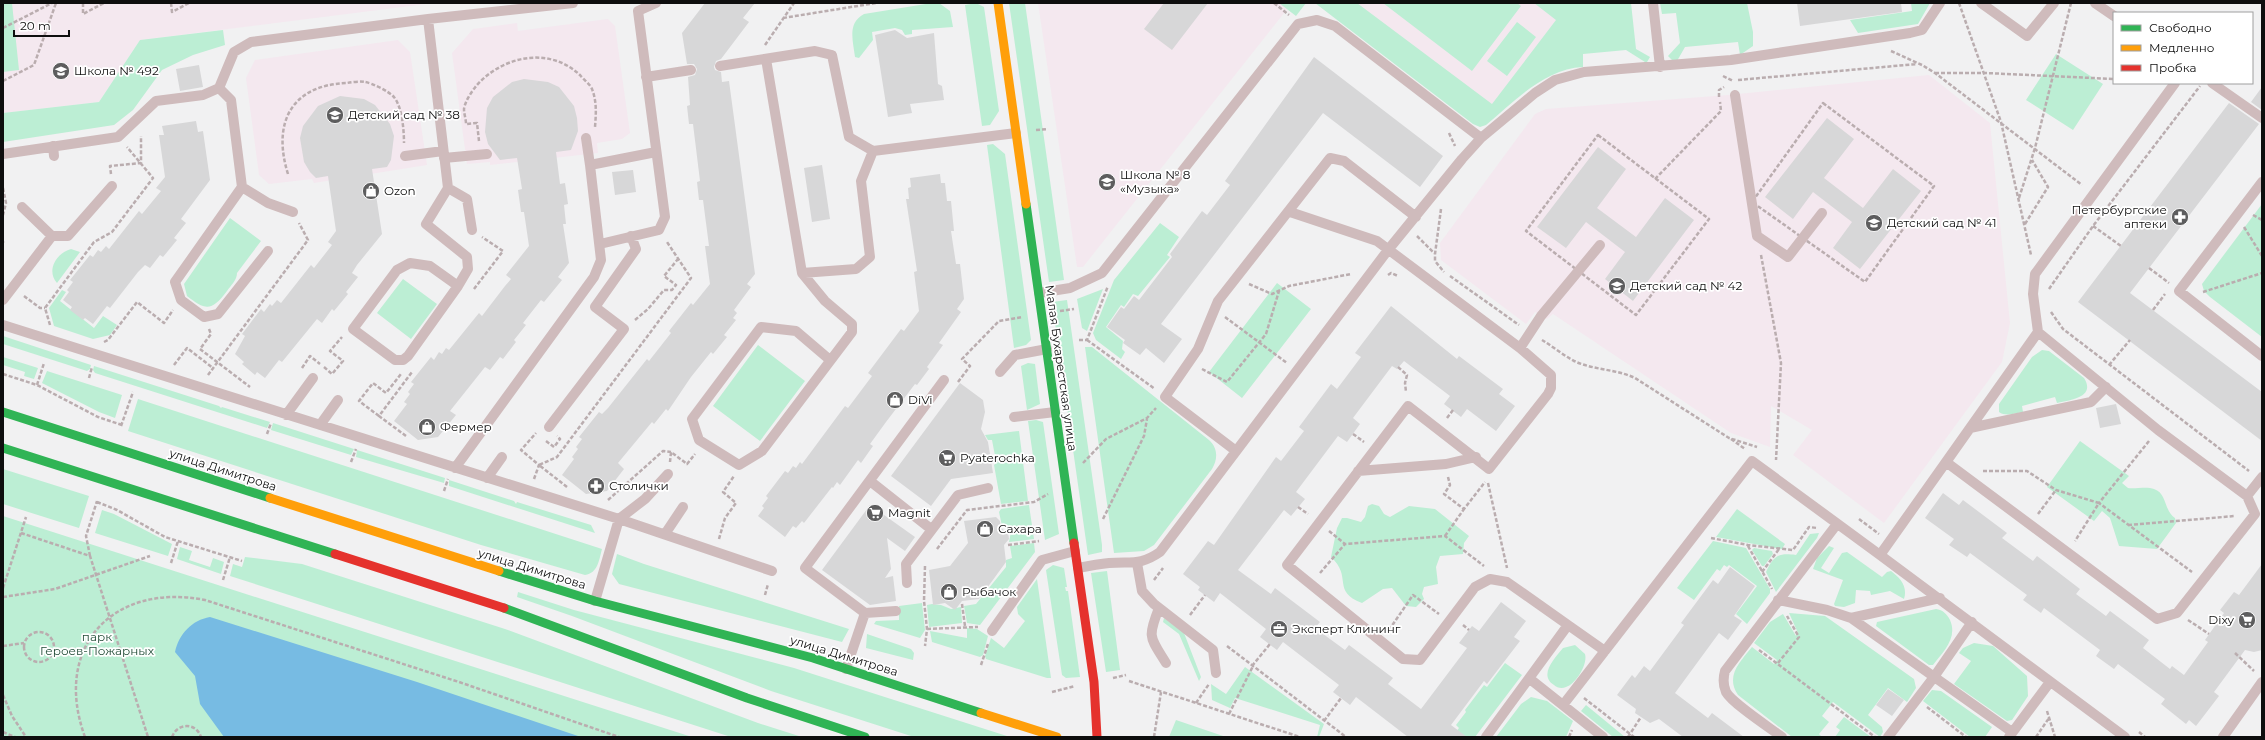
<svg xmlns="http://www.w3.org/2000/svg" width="2265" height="740" font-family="Montserrat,sans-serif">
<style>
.education{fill:#f4e8ef}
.green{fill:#bceed4}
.water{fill:#77bbe3}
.building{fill:#d7d7d8}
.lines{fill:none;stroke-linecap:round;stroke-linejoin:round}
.path{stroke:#baadaf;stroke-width:2.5;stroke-dasharray:4 2;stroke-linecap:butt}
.lane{stroke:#cfbbbc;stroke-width:10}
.fast{stroke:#30b455;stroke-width:9}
.slow{stroke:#ff9f0a;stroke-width:9}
.jam{stroke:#e5322d;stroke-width:9}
.labels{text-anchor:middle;stroke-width:3.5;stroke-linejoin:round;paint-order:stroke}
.poi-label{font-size:12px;fill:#0e0e0e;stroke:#fff;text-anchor:start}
.street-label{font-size:12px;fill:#0e0e0e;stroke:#fff}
.park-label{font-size:12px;fill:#1f4a35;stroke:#fff}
</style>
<rect width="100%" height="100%" fill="#f1f1f2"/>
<path class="education" d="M3,3H434L140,40L99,102L3,113Z
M1038,3H1292L1083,267H1077Z
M1340,3H1550L1565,15L1488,115Z
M608,19L615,26L630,133L622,139L597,143L598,153L490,165V162L467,164L452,53L473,29L517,23L518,31Z
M398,40L410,52L427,165L314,183L312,179L269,184L259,175L246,78L255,60Z
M1929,75L1990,123L2010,323L2002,362L1884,523L1793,455L1812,430L1771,406L1770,447L1731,433L1553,314L1547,319L1535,312L1526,324L1441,260L1440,243L1535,114L1546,109L1728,95Z"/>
<path class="green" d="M3,3H12L19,70L3,72Z
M932,3H939L950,11L953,27L912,30V34L905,35L902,30L895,28L872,32L873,40L859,58L855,57C853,41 847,23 864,14Z
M976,3L984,7L999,111L990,125L982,126L965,5Z
M1009,3H1025L1064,280L1049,282Z
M1279,3H1306L1296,16Z
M1315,3H1357L1492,104L1556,20L1534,3H1631L1636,49L1650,57L1647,62H1645L1626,50L1583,54V67C1544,69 1515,101 1486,125L1480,127L1473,124Z
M1383,3H1517L1521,6L1472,71Z
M1660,3H1747L1753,32V46L1740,55L1738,42L1685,47L1677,61L1672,60L1668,56L1680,43L1676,13L1662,14Z
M1911,3H1930L1918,24L1858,33L1850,20L1912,11Z
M1517,22L1536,37L1507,76L1487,61Z
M223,30L225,45L193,55L162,70L133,110L114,125L3,142V113L99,102L140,40Z
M2056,54L2103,84L2073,130L2026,100Z
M993,144L1005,154L1031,340L1026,345L1014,348L987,145Z
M2262,204V337L2210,297L2204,291L2202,284Z
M230,218L261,241L237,273C237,280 231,285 227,291C212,311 206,311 187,296L184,284Z
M1160,223L1179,237L1167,255L1170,257L1138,296L1133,294L1124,307L1121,305L1106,327L1123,341L1122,349L1125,352L1121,359L1096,340L1093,333L1114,280Z
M71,249L80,252L57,283C46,271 56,253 71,249Z
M403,279L437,304L411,339L377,313Z
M1277,283L1311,309L1242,398L1209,372Z
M1103,289L1087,331L1082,328L1077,299Z
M62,290L66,292L60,301L94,328L103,316L117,325L110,335L93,339L54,326L49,308Z
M1067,300L1102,545V552L1088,555L1052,302Z
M3,336L91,365L90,369L87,371L3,344Z
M758,345L805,381L760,441L713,406Z
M1085,347H1092L1209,440C1218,448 1218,459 1212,469L1154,545L1144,551L1114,553Z
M2042,350L2049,351L2084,378C2096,397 2071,400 2057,403L2055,397L2022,406L2023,412C2015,413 2006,417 1999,412V404L2032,357Z
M3,357L38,368L34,379L24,376L25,372L3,365Z
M1028,363L1035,364L1040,404L1027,410L1021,366Z
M94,366L219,406L221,408L222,407L270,422L267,428L95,373L93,370Z
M47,371L122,395L115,418L99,412L42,383Z
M138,399L602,549C599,560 598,573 585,575L481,545L128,431Z
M1036,420L1043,422L1059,534L1045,540L1028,421Z
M273,423L354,449L351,455L271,430Z
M1019,431L1028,501L1001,504L994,465L996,463L994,461H996L992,440H988L985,435Z
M2080,441L2129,476L2122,483L2128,488C2136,489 2147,486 2154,489C2167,493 2164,511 2175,518L2176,523L2157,549L2119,546L2110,518L2102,511L2094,521L2047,487Z
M357,450L445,478L444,483L356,457Z
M3,469L89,496L79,528L3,504Z
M449,480L514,501L516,504L517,502L591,525L595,533L449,486Z
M1372,504L1379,506L1384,514L1390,517L1409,506L1435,509L1469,536L1464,543L1463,554L1440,556L1436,567L1438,584L1424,587L1422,594L1424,599L1416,607L1406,606L1392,588L1383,589L1362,603C1331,591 1353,577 1331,557L1337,528L1342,518H1347L1361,522L1365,517L1368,506Z
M1029,505L1034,539L1009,542L1011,532L1002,526L999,512L1001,509Z
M1737,509L1785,544L1782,549L1716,537Z
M102,510L114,514L172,544L168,556L95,533Z
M3,516L692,737H3Z
M1819,533L1817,538L1776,592L1766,572C1774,555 1778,553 1796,555L1810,534Z
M1713,541L1746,548L1770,589V593L1747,624L1736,614L1757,586L1729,565L1727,567L1724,565L1720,571L1717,569L1694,600L1677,588Z
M1034,543L1035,552L980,625L967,623L964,606L976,604L1006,567V560L1012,558L1010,546Z
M1829,546L1834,548L1821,568L1829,573L1842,553L1847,552L1882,577L1887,572L1891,571C1900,578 1908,586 1904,599L1890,591L1871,595L1870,591L1856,590L1855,603L1844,607L1835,606L1834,604L1843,580L1813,569L1817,558Z
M180,547L192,551L189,560L210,567L213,558L224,562L221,574L177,559Z
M1754,548L1772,551L1773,554L1764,566H1762L1752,550Z
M617,554L644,564L849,629L842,642L619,584L612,574Z
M245,557L302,564L505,629L758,723L802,737H731L230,576L233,564L242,567Z
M1053,565L1064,568L1067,587H1065L1066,591H1068L1080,677L1066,678L1062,675L1046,570Z
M1107,571L1120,670L1106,672L1091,573Z
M1037,579L1051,678H1047L986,659L985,656L991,638L1004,648L1025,621L1018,614L1017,607Z
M518,592L574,610L794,668L1010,737H914L771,691L572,616L517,597Z
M922,603L925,630L920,638L874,624L876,621L899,620V606Z
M932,604L941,605L951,609L961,607L962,623L929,627L927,605Z
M1936,609C1943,610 1947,614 1950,620C1958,638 1943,652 1933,665H1929L1876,626L1877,622Z
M1789,613L1825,616L1914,679L1916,688L1907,702L1888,688L1868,715L1882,727L1883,732L1880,737L1833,702L1822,716L1829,722L1819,734L1822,737H1792L1738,695C1725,676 1740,662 1752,647L1774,664L1777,660L1754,643L1770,622L1783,614L1796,636L1798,633Z
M1164,618L1184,633L1201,677L1199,681L1179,634L1163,622Z
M967,628L977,629L988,636L983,655L980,657L932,642L930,631L967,638Z
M867,634L911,649L914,653L913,660L866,648Z
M1974,643L1993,646L2027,676L2028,696L2012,720L2007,721L1954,684L1971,661L1959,653L1963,648Z
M1575,645L1585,654C1588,664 1576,684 1566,687C1562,689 1557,688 1554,685C1538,675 1555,658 1563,648Z
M1505,663L1522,675L1475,737H1452L1459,728L1456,725L1466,712L1465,710L1484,685L1487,687Z
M1245,667L1324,724L1319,737H1317L1320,725L1235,698L1230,708L1212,700L1211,684L1226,694Z
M1932,690L1941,691L1992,727L1985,737H1970L1923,701Z
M1531,697L1547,701L1573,721L1566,737H1496L1521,704Z
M1586,705L1625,737H1613L1581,711Z
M1844,717L1871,737H1835L1840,730L1836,727Z
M1176,720L1226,737H1169Z"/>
<path class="water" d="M210,617L417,682L581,737H224L200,704L195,676L175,652C179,634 192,620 210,617Z"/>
<path class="building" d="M705,3H755L743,18L749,22L721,59L716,61L714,67L715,70L721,72L722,82L729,81L755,274L747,284L751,287L734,310L737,313L733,318L736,320L724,335L727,337L713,354L711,352L691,377L668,411L666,409L654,424L652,422L618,463L624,469L607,491L586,494L562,475L574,459L572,457L578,449L576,447L582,439L579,437L599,412L602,414L608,408L647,359L649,361L671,333L669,331L691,303L693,305L710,284L705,246H709L703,200H699L697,182L700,181L693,124H689L687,106L690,105L688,77L695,75L697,69L694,64H687L682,33Z
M1164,3H1208L1172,50L1144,29Z
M1797,3H1901L1902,12L1800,26Z
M895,30L907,38L934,33L938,84L942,86L944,100L910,104L912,113L888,117L875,35Z
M1314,57L1443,156L1420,187L1323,113L1161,324L1182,339L1164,363L1146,348L1140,355L1123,343L1125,340L1107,327L1121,307L1124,309L1134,296L1139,300L1172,257L1170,254L1202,211L1207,215L1230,185L1225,181Z
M199,65L203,87L180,91L176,69Z
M524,79L548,82L559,87L574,106L577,118L578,131L571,150L556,152L560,184L565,183L568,204L564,205L566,224H563L569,263L558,277L562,280L544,302L541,300L523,323L526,325L514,340L516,342L503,359L500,357L490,370L485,367L450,411L456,415L438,437L418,440L394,421L407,404L404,402L410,394L408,392L414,384L411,382L431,357L434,360L439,352L442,354L446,348L449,350L479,313L482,316L505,286L511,279L506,275L529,246L524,212H521L518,190L522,189L517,158L500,160L488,144L485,132L487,108L493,97L512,82Z
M2262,87V110L2251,102Z
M340,96L364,99L375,105L390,124L394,136L391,160L387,167L372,169L382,234L357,265L352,273L358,277L346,292L348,294L334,311L332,309L322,323L317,319L282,362L279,360L265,378L257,372L255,375L242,364L244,362L235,354L245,336L242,334L261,309L264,312L270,304L272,306L277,300L281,303L311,265L314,268L332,245L328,242L336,231L328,176L316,178L310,172L304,162L300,138L303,126L318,106Z
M2229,103L2259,124L2130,293L2262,392V441L2078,302Z
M1827,118L1854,139L1824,178L1863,208L1893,169L1921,191L1860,269L1833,248L1852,222L1813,192L1793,219L1765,197Z
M196,121L198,132L203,131L210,180L181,219L186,223L174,238L177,240L163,257L160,255L150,268L145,265L138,272L110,308L107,306L93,324L85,318L83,320L70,310L72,307L63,300L69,292L67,290L73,282L70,280L90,255L93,257L98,250L101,252L106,246L109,249L139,211L142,214L161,191L156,188L165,177L159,135H164L162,126Z
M1598,147L1626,169L1597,208L1636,237L1665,198L1694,220L1633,301L1605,279L1625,252L1586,222L1566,248L1537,227Z
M822,165L830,219L812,222L804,168Z
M633,170L636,192L615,195L612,172Z
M940,174L941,183H945L947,201H951L954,231H951L956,264H960L964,299L957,309L961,312L939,343L943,345L927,367L929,369L917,385L915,384L886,422L870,444L873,446L861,463L858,460L840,485L837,482L833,488L832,487L804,523L802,521L796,528L793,526L785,537L758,516L764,508L762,506L768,498L766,496L785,471L788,473L793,466L796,468L800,462L802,464L845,406L848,408L872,376L868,373L901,329L904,331L919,311L914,272L917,271L906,199H909L908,188L911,187L910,178Z
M1391,306L1457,359L1459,356L1503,389L1499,394L1515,406L1496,431L1467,409L1461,417L1444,404L1450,396L1404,361L1397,369L1392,366L1353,418L1360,424L1347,442L1338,436L1296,492L1305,499L1291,516L1284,510L1238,570L1271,594L1275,588L1320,622L1315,628L1345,650L1349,645L1393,678L1388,684L1421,709L1467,648L1459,643L1472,626L1479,631L1501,602L1526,621L1514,637L1520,641L1487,684L1484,681L1451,725L1467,737H1408L1356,697L1350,705L1333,692L1339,685L1283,642L1277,650L1260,637L1266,629L1220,593L1214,602L1198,590L1200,587L1183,574L1208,541L1214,545L1276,457L1281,461L1304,431L1299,427L1331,384L1337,389L1361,357L1355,353Z
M960,383L983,400L985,412L981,429L988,442L993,473L951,479L931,506L891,476Z
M2116,404L2121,424L2100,428L2096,408Z
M1943,493L1959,505L1963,500L2007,533L2002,538L2033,561L2037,556L2080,589L2076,594L2106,616L2110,611L2149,640L2143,648L2170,669L2172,666L2184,675L2208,642L2205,640L2224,613L2220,610L2234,592L2239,595L2262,564V650L2254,652L2245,650L2214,692L2219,696L2196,726L2189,720L2186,724L2161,704L2165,699L2130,673L2118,664L2114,669L2096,656L2100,650L2044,608L2041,613L2023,600L2027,595L1970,553L1967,557L1949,545L1954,539L1925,518Z
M870,505L915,537L905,551L887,538L891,569L885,578L893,576L896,601L870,605L822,570Z
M996,517L1000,521L1001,528L1008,533L1009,539L1004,545L1006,562L979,599L962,601L955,610L945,603L933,605L929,570L950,566L968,543L964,521Z
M1730,567L1755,586L1734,616L1742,621L1728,640L1719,633L1675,693L1708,718L1712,713L1744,737H1683L1659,719L1650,723L1635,713L1636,709L1617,695L1632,675L1635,678L1644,666L1650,671L1684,625L1681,623L1713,580L1718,584Z
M1888,689L1904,700L1892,716L1876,705Z"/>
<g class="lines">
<path class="path" d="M83,3V14L104,3
M171,3L172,12L189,3
M1274,3L1289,15
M1959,3L2001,122L2031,255
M783,18L876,3
M3,28L52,3
M765,45L794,3
M1891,51L1922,65L1935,73L2082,185
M1935,73H1986L2114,79
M1723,76L1733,81
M1738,80L1917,64
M3,81L34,65L56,3
M1719,97V90L1724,87
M1823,103L1934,186L1865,282L1752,202Z
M1036,130L1048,129
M1449,133L1455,146
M1598,135L1709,219L1636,315L1526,231Z
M479,141L477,123L466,124C466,119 464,114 464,109C465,101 472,91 477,85C503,56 549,46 580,75C583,79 590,84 592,89C597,102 596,114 595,127
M111,174L110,166L141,163V136
M288,174C272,123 291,85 347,83C352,82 360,81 365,82C372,83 388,91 393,96C402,105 404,130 404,143
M1655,179L1721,111L1720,102
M3,188L6,203L3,215
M2019,198L2035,148L2071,3
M1441,209L1435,254V261L1444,272
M2253,215L2262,220
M2025,224L2048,187L2032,160
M2093,226L2121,246
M2244,227L2262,256
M1417,236L1434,253
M3,241V243
M1761,255L1781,363L1776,460
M2149,268L2169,283
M1388,275L1391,273L1398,276
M1450,276L1519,325
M1249,284L1272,294L1289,286L1351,274
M474,289L503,251L482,237
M2049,289L2093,226L2200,86
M2203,292L2262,273
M24,296L40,308H45
M2153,310L2165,294
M1060,311L1074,309
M2051,312L2063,329L2249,471
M1225,317L1287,363
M635,320L648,309L664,290H672L676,285L664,276L678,259
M50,325L45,308L94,242L112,232L153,178L127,147
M209,329L211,334L200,349L250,387
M1079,340H1087L1108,286
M1087,340L1155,389
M1542,340C1552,346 1563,355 1574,361C1593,370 1616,369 1635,378L1729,438L1757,447
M104,342L108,340L137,302L164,323L173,310
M174,365L187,348L213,368
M2109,365L2130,340
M324,367L332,374L343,361L330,351L342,337
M1398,367L1407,375L1405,383L1406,392
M302,368L310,356L320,364
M1202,369L1227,382L1266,334L1279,291
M3,374L37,385L98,417L122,425
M208,375L308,240L299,223
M89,378L92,367
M958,382L970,366L962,359L999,321L1023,317
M37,385L44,363
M379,416L359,401L373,383L386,393L401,374
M1447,418L1453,410
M121,426L133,392
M267,434L271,423
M1353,434L1364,442
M406,436L379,416L412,372
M1731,439L1745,449
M546,441L554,447L560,439L557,436
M2149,441L2099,503L2192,572
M351,462L356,449
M670,462L671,452L687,464L695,454
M1083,463L1106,439L1147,418L1156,408
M1983,471H2027L2056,490L2099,503L2075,541
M1448,477L1450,485L1444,494L1464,509L1485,482
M534,479L539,465L521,450L536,433
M1488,483L1507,568
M567,487L539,465L557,457L691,278L667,242
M444,491L448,479
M608,500L663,451L671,452
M97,502L117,510L165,537L242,561
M1298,507L1308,514
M2038,514L2056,490
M1103,519L1144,436L1147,419
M1859,519L1879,534
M2128,525L2235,516
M1329,531L1345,544L1445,536L1484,566
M21,533L90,556L148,737
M1445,536L1464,509
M1711,538L1748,545L1793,550L1809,527L1817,528
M719,539L725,518L736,503L723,492L734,476
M1008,545L1039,541
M1748,546L1772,589
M937,549L967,510L1034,502L1048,494
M90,556L86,536L97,501
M171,563L178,541
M925,566L924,601L927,629L925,646
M1762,572L1779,549
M1320,573L1345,544
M223,580L230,557
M1154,580L1163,568
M3,588L26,517
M765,595L768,584
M3,597L55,589L150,556
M962,604L965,626
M1190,615L1205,595
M2188,620L2209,634
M1463,625L1469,630
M927,629L978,627
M1389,630L1413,595L1439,614
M24 647a15 15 0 1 1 30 0a15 15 0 1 1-30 0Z
M3,646L24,643
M1227,646L1346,737
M54,650L75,651L82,654
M1759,650L1875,737
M2235,653L2254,671
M1778,663L1799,637L1787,616
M981,665L988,644
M1252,666L1270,644
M1113,678L1126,675
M1129,681L1300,737
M1052,692L1075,686
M3,695L12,716L26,737
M1584,698L1634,737
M1196,703L1209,684
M1927,707L1966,737
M2047,711L2055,737
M1229,714L1253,666
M1324,721L1341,698
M3,732L15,737
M2139,732L2145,737
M85,737C52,647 113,582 205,600L459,682L619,737
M172,737C177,723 196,722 201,737
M1154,737L1161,692
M1569,737L1572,730
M1628,737L1641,717
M2036,737L2049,718"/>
<path class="lane" d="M1653,3L1660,67
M1981,3L2027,36L2054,3
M2095,3L2114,16
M428,19L448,188L426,224L467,257L468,269L458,286L408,356L403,360H395L353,329L397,270L410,263L430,266L458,286
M766,59L802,273L825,301L852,324V332L762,451L739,465L699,440L692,419L761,327L796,331L830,360
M720,66L815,51L832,55L849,137L873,151
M646,77L691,70
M2212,83L2262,118
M219,88L231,100L242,187L268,203L293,212
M1735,95L1757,236L1788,257L1822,213
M586,138L590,165
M53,146L54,156
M3,154L118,137L156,101L203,95L219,88L234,52L251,42L428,19L573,3
M405,156L443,151
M444,158L487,154
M2262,182L2179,291L2262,356
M242,187L175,282L181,300L204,317L218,314L268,251
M448,188L467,199L472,230
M22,207L52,236
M1290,212L1377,241L1520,348L1551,375V388L1548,394L1489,469L1408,406L1287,565L1403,659L1420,660L1475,587L1490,579L1507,582L1568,625L1486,737
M600,244L659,230L665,217L638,11L656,3
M802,273L856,269L870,257L861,181L873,151L1016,133
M1039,293L1070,288L1102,273L1298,24L1317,20L1335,26L1481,138
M3,300L52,236H68L112,186
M3,325L619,519L772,571
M1520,348L1541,316L1600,245
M1000,372L1015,355L1047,349
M286,415L313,378
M1014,417L1055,412
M320,425L338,400
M549,427L624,329L595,307L636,249L631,236
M1970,428L2091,402L2106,387
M1236,451L1165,397L1198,349L1218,301L1330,158L1344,161L1416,217
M1946,462L2038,332
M455,468L594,277L601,260L590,165L656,152
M1358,471L1446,464L1476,457
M487,478L502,457
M870,481L931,529
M2247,496L2262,477
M665,534L683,507
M1880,555L2125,737
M1137,563L1142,591L1154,604L1213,650L1216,673
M1078,568C1088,566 1098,564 1109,563C1131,561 1140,566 1160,552L1388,250L1462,159L1481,138L1535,93L1555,80L1584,72L1731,60L1910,33L1922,30L1940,3
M907,583L906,564L958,495L988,488
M1778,600L1827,610L1851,618L1940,598
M595,601L619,519L645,499L668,474
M1159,608C1147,638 1150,637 1166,663
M865,613L896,611
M1851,618L2012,732
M1568,625L1605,651
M992,631L1042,560L1075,551
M846,669L865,613L805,568L944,380
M1530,679L1603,737
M1563,705L1752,461L1880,555L1946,462L2157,619L2177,613L2255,514L2247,496L2158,430L2038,332L2033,294L2035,274L2175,83
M1782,737C1770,728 1732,703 1726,692C1723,685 1723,678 1725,671L1837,524
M1888,737L1934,677L1972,622
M2009,737L2050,682
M2223,737L2262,682"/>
<path class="fast" d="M1026,204L1074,543
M3,412L270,498
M3,448L335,554
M499,571L595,601L813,658L981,713
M504,608L747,698L865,737"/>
<path class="slow" d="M998,3L1026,204
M270,498L499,571
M981,713L1057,737"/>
<path class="jam" d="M1074,543L1094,682L1097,737
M335,554L504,608"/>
</g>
<defs>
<symbol id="school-disc" viewBox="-11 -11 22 22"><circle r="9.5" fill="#5d5d5e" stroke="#fff"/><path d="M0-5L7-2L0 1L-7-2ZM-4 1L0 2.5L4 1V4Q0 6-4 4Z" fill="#fff"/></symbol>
<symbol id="shop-disc" viewBox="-11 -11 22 22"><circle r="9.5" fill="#5d5d5e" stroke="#fff"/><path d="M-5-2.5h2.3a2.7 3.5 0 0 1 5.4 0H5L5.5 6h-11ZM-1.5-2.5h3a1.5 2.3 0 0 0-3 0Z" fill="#fff"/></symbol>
<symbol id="pharmacy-disc" viewBox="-11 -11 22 22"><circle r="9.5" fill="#5d5d5e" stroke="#fff"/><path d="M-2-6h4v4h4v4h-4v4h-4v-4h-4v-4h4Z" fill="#fff"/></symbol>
<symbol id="supermarket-disc" viewBox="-11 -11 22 22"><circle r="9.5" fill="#5d5d5e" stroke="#fff"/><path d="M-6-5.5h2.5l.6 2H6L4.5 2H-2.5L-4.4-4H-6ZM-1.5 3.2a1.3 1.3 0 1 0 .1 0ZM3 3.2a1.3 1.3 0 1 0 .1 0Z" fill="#fff"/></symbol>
<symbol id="office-disc" viewBox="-11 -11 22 22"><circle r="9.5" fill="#5d5d5e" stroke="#fff"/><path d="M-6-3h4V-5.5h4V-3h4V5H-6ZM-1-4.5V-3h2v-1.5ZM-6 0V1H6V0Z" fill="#fff"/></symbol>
</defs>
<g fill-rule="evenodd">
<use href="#school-disc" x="51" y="61" width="20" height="20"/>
<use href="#school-disc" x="325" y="105" width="20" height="20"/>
<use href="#school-disc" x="1097" y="172" width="20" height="20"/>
<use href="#shop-disc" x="361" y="181" width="20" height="20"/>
<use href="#pharmacy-disc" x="2170" y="207" width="20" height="20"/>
<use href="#school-disc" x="1864" y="213" width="20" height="20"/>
<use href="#school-disc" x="1607" y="276" width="20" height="20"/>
<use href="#shop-disc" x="885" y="390" width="20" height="20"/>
<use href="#shop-disc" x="417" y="417" width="20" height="20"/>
<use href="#supermarket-disc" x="937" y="448" width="20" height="20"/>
<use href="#pharmacy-disc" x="586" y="476" width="20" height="20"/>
<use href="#supermarket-disc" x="865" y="503" width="20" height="20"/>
<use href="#shop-disc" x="975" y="519" width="20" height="20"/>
<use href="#shop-disc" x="939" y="582" width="20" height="20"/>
<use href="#supermarket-disc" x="2237" y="610" width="20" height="20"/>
<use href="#office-disc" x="1269" y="619" width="20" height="20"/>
</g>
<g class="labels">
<g class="poi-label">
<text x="74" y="75">Школа № 492</text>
<text x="348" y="119">Детский сад № 38</text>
<text x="1120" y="179">Школа № 8<tspan x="1120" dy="14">«Музыка»</tspan></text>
<text x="384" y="195">Ozon</text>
<text x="2167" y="214" text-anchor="end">Петербургские<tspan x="2167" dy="14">аптеки</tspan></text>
<text x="1887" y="227">Детский сад № 41</text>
<text x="1630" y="290">Детский сад № 42</text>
<text x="908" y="404">DiVi</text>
<text x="440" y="431">Фермер</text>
<text x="960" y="462">Pyaterochka</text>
<text x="609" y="490">Столички</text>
<text x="888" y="517">Magnit</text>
<text x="998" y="533">Сахара</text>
<text x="962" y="596">Рыбачок</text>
<text x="2234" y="624" text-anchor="end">Dixy</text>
<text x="1292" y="633">Эксперт Клининг</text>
</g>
<g class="street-label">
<text transform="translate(1061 368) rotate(82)" y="4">Малая Бухарестская улица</text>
<text transform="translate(223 470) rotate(18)" y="4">улица Димитрова</text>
<text transform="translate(532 569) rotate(17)" y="4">улица Димитрова</text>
<text transform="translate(844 656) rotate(17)" y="4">улица Димитрова</text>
</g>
<g class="park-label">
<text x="97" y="641">парк<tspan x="97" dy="14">Героев-Пожарных</tspan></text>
</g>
</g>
<rect width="2265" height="740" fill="none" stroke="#0e0e0e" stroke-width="8"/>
<rect x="2113" y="12" width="140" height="72" fill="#ffffff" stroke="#9f9f9f"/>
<rect x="2121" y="25" width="20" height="6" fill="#30b455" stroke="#9f9f9f"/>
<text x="2149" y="32" font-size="12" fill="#0e0e0e">Свободно</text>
<rect x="2121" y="45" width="20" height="6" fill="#ff9f0a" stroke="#9f9f9f"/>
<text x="2149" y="52" font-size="12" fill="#0e0e0e">Медленно</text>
<rect x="2121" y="65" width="20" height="6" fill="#e5322d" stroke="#9f9f9f"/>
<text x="2149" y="72" font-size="12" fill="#0e0e0e">Пробка</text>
<path d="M14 30v6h55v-6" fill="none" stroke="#0e0e0e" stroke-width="2"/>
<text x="20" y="30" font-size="12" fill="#0e0e0e" stroke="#ffffff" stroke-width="3" paint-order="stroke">20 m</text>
</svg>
